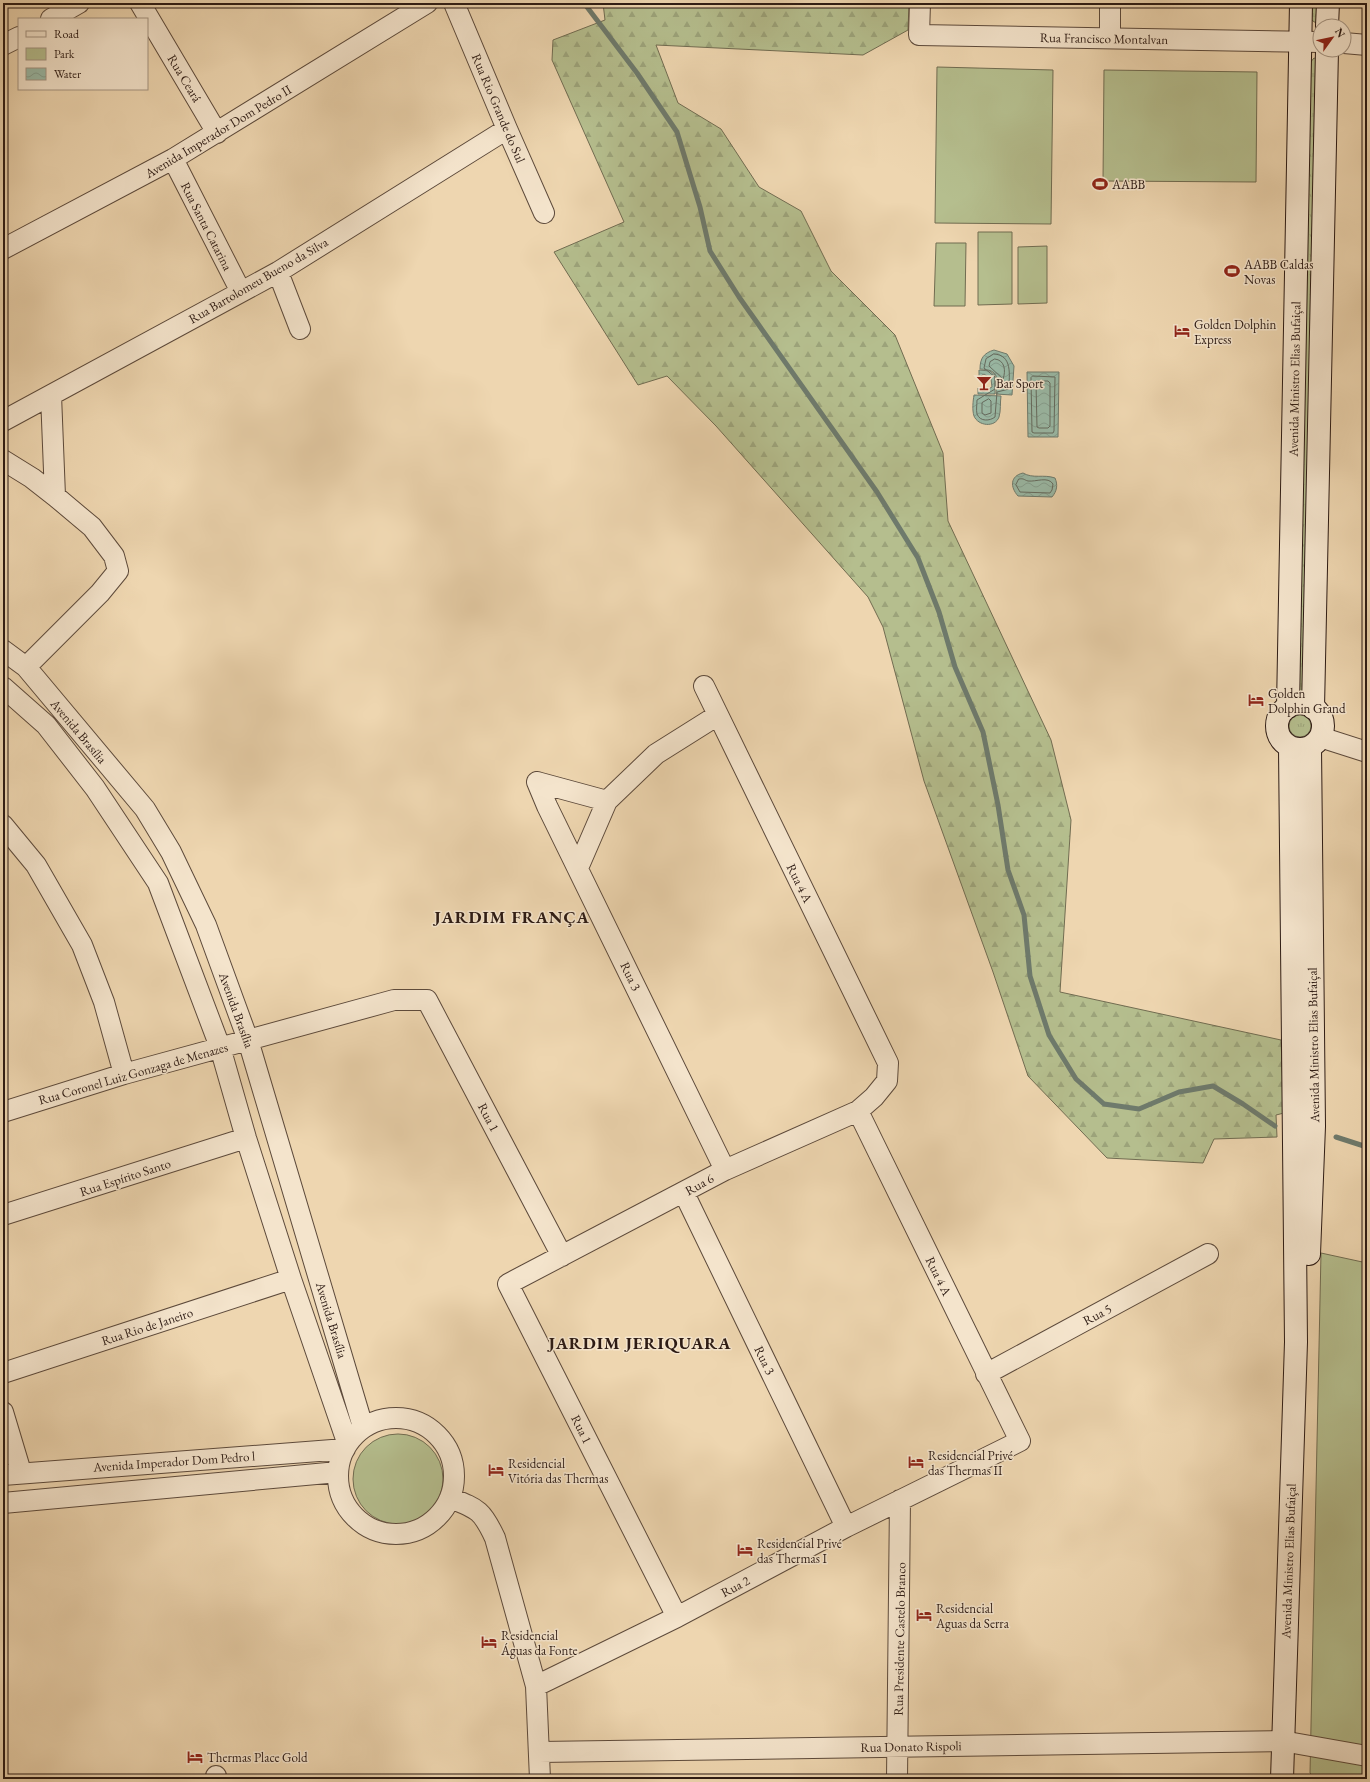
<svg xmlns="http://www.w3.org/2000/svg" width="1370" height="1782" font-family="'EB Garamond',serif">
<style>
.grass{fill:url(#grass-tufts);stroke:#716c51}
.forest{fill:url(#forest-firs);stroke:#716c51}
.park{fill:#b5be8e;stroke:#716c51}
.water{fill:url(#water-waves);stroke:#6e7a6c}
.lines{fill:none;stroke-linecap:round;stroke-linejoin:round}
.shore{stroke:#646a5e;stroke-width:1}
.stream{stroke:#6e7a6c;stroke-width:5}
.minor-casing{stroke:#5d4a3b;stroke-width:22}
.secondary-casing{stroke:#2d1b14;stroke-width:24}
.minor{stroke:#f4e4cc;stroke-width:20}
.secondary{stroke:#f4e4cc;stroke-width:22}
.labels{text-anchor:middle;stroke-width:3;stroke-linejoin:round;paint-order:stroke}
.street-label{font-size:13px;fill:#2d1b14;stroke:#f4e4cc}
.poi-label{font-size:13px;fill:#2d1b14;stroke:#f4e4cc;text-anchor:start}
.district-label{font-size:17px;font-weight:bold;letter-spacing:1px;fill:#2d1b14;stroke:#f4e4cc}
</style>
<defs>
<pattern id="grass-tufts" width="24" height="20" patternUnits="userSpaceOnUse"><rect width="24" height="20" fill="#b5be8e"/><path d="M3 7l-1-3M5 7V3M7 7l1-3M15 17l-1-3M17 17v-4M19 17l1-3" fill="none" stroke="#9ca37a"/></pattern>
<pattern id="forest-firs" width="22" height="20" patternUnits="userSpaceOnUse"><rect width="22" height="20" fill="#b5be8e"/><path d="M5 1l3.5 6h-7zM16 11l3.5 6h-7z" fill="#9ca37a"/></pattern>
<pattern id="water-waves" width="16" height="10" patternUnits="userSpaceOnUse"><rect width="16" height="10" fill="#9abaa7"/><path d="M0 5q4-4 8 0t8 0" fill="none" stroke="#859f8f"/></pattern>
</defs>
<rect width="100%" height="100%" fill="#eed6b0"/>
<filter id="stains"><feTurbulence type="fractalNoise" baseFrequency=".005" numOctaves="4"/><feColorMatrix values="0 0 0 0 .2 0 0 0 0 .09 0 0 0 0 .02 0 0 0 .5 -.17"/></filter>
<radialGradient id="worn" r=".72"><stop offset=".6" stop-color="#630" stop-opacity="0"/><stop offset="1" stop-color="#630" stop-opacity=".3"/></radialGradient>
<path class="grass" d="M1311,3H1321L1316,23L1310,19Z
M1314,58L1317,59L1305,695L1301,697L1299,695L1309,64Z
M1289 726a11 11 0 1 1 22 0a11 11 0 1 1-22 0Z"/>
<path class="forest" d="M603,3H909L908,30L863,55L656,45L678,103L721,129L759,187L801,211L831,271L895,335L943,453L948,521L1051,740L1071,820L1060,992L1281,1040L1284,1113L1276,1115L1277,1137L1214,1139L1203,1163L1107,1158L1028,1076L993,972L924,781L883,627L868,597L716,426L667,376L638,385L554,252L624,222L552,60L553,40L605,20Z"/>
<path class="park" d="M937,67L1053,70L1051,224L935,223Z
M1104,70L1257,72L1256,182L1103,181Z
M978,232H1012V304L978,305Z
M936,243H966L965,306H934Z
M1047,246V303L1018,304V247Z
M1321,1253L1367,1263V1779H1315L1310,1773Z
M353 1479a45 45 0 1 1 90 0a45 45 0 1 1-90 0Z"/>
<path class="water" d="M994,350L1007,354L1014,366L1012,395L996,394C997,377 1000,370 980,369C980,358 984,353 994,350Z
M979,370L990,371L995,375V394H978V388L983,392L992,387L991,379L984,374L979,377Z
M1027,372H1059L1058,437H1028Z
M974,395L1001,396C1000,402 1001,411 999,417C995,428 978,426 974,416C972,410 973,401 974,395Z
M1023,473C1033,479 1044,474 1055,478C1058,485 1057,491 1052,497L1018,496C1010,487 1010,476 1023,473Z"/>
<g class="lines">
<path class="shore" d="M994,354C1013,355 1009,375 1009,389L997,392L995,417C990,421 980,422 977,414C976,410 977,404 977,400L995,389V377L984,368L986,359Z
M995,359C1005,360 1006,371 1003,379L989,366L990,362Z
M1033,376L1055,377L1054,431L1053,433H1034L1032,432L1031,378Z
M1038,381H1048L1050,383V426L1048,428H1039L1037,427L1036,383Z
M989,399L991,401V413L985,415L982,413V403Z
M1019,479C1024,478 1024,480 1028,481C1036,482 1048,476 1053,484L1052,490L1050,493L1020,492L1016,485Z"/>
<path class="stream" d="M584,3L637,73L677,132L700,207L710,251L739,297L877,492L918,558L939,612L955,667L983,732L998,805L1008,870L1024,915L1030,976L1049,1035L1076,1079L1104,1104L1139,1109L1179,1092L1213,1086L1243,1104L1275,1126
M1336,1137L1367,1147"/>
<defs>
<path id="minor" d="M140,3L217,133
M454,3L507,129L544,213
M920,3L919,35L1320,42
M51,19L79,3
M1110,38V3
M1344,43L1367,45
M3,45L19,37
M173,159L241,292
M3,249L173,159L427,3
M278,272L300,329
M3,421L278,272L507,129
M3,460L32,478L55,496
M3,650L26,667L145,809L171,852L206,925L248,1040L363,1427
M26,667L100,593L118,571L114,556L92,527L55,496L51,395
M3,687L46,725L95,788L158,883L220,1047L246,1138L291,1279L347,1442
M1320,737L1367,752
M537,782L547,806L725,1170
M537,782L607,801
M3,825L36,865L82,945L104,1002L124,1074
M578,868L607,801L656,754L718,715
M3,1112L124,1074L394,1000H427L562,1256
M684,1193L846,1527
M3,1215L246,1138
M3,1373L291,1279
M986,1374L1208,1254
M3,1412L21,1472
M338 1476a58 58 0 1 1 116 0a58 58 0 1 1-116 0Z
M3,1475L345,1449
M450,1498C478,1509 482,1510 495,1538L536,1686L540,1779
M3,1503L338,1472
M677,1617L508,1284L725,1170L858,1111L874,1097L887,1081L888,1063L704,686
M536,1686L677,1617L846,1527L1020,1441L858,1111
M540,1752L1282,1741L1367,1756
M216,1776V1779
M897,1779L900,1500"/>
<path id="secondary" d="M1327,26L1328,3
M1277 726a23 23 0 1 1 46 0a23 23 0 1 1-46 0Z
M1288,707L1301,3
M1313,708L1327,50
M1309,1254L1314,1126L1310,747
M1282,1779L1296,1342L1290,747"/>
</defs>
<use href="#minor" class="minor-casing"/>
<use href="#secondary" class="secondary-casing"/>
<use href="#minor" class="minor"/>
<use href="#secondary" class="secondary"/>
</g>
<defs>
<symbol id="stadium-bare" viewBox="-9 -9 18 18"><path d="M0-5a6.5 5 0 1 0 0 10a6.5 5 0 1 0 0-10ZM-3.5-1.8h7v3.6h-7Z" fill="#8f2418" stroke="#f4e4cc" stroke-width="2.5" paint-order="stroke"/></symbol>
<symbol id="hotel-bare" viewBox="-9 -9 18 18"><path d="M-6-4.5h1.5V1H6V5H4.5V3h-9V5H-6ZM-4 0a1.8 1.8 0 1 1 3.6 0ZM.5 0V-2.5h3Q6-2.5 6 0Z" fill="#8f2418" stroke="#f4e4cc" stroke-width="2.5" paint-order="stroke"/></symbol>
<symbol id="bar-bare" viewBox="-9 -9 18 18"><path d="M-6-5H6L.8 .8V4.5H3.5V6h-7V4.5H-.8V.8Z" fill="#8f2418" stroke="#f4e4cc" stroke-width="2.5" paint-order="stroke"/></symbol>
</defs>
<g fill-rule="evenodd">
<use href="#stadium-bare" x="1089" y="173" width="22" height="22"/>
<use href="#stadium-bare" x="1221" y="260" width="22" height="22"/>
<use href="#hotel-bare" x="1171" y="320" width="22" height="22"/>
<use href="#bar-bare" x="973" y="372" width="22" height="22"/>
<use href="#hotel-bare" x="1245" y="689" width="22" height="22"/>
<use href="#hotel-bare" x="905" y="1451" width="22" height="22"/>
<use href="#hotel-bare" x="485" y="1459" width="22" height="22"/>
<use href="#hotel-bare" x="734" y="1539" width="22" height="22"/>
<use href="#hotel-bare" x="913" y="1604" width="22" height="22"/>
<use href="#hotel-bare" x="478" y="1631" width="22" height="22"/>
<use href="#hotel-bare" x="184" y="1746" width="22" height="22"/>
</g>
<g class="labels">
<g class="street-label">
<text transform="translate(1104 38) rotate(1)" y="5">Rua Francisco Montalvan</text>
<text transform="translate(185 78) rotate(59)" y="5">Rua Ceará</text>
<text transform="translate(499 108) rotate(67)" y="5">Rua Rio Grande do Sul</text>
<text transform="translate(218 131) rotate(-31)" y="5">Avenida Imperador Dom Pedro II</text>
<text transform="translate(207 226) rotate(63)" y="5">Rua Santa Catarina</text>
<text transform="translate(258 280) rotate(-30)" y="5">Rua Bartolomeu Bueno da Silva</text>
<text transform="translate(1294 379) rotate(-89)" y="5">Avenida Ministro Elias Bufaiçal</text>
<text transform="translate(79 731) rotate(50)" y="5">Avenida Brasília</text>
<text transform="translate(800 883) rotate(64)" y="5">Rua 4 A</text>
<text transform="translate(631 976) rotate(64)" y="5">Rua 3</text>
<text transform="translate(237 1010) rotate(70)" y="5">Avenida Brasília</text>
<text transform="translate(1313 1045) rotate(-91)" y="5">Avenida Ministro Elias Bufaiçal</text>
<text transform="translate(133 1073) rotate(-16)" y="5">Rua Coronel Luiz Gonzaga de Menazes</text>
<text transform="translate(489 1117) rotate(62)" y="5">Rua 1</text>
<text transform="translate(125 1177) rotate(-18)" y="5">Rua Espírito Santo</text>
<text transform="translate(699 1184) rotate(-29)" y="5">Rua 6</text>
<text transform="translate(939 1276) rotate(64)" y="5">Rua 4 A</text>
<text transform="translate(1097 1314) rotate(-28)" y="5">Rua 5</text>
<text transform="translate(332 1320) rotate(73)" y="5">Avenida Brasília</text>
<text transform="translate(147 1326) rotate(-18)" y="5">Rua Rio de Janeiro</text>
<text transform="translate(765 1360) rotate(64)" y="5">Rua 3</text>
<text transform="translate(582 1429) rotate(63)" y="5">Rua 1</text>
<text transform="translate(174 1461) rotate(-4)" y="5">Avenida Imperador Dom Pedro l</text>
<text transform="translate(1288 1561) rotate(-88)" y="5">Avenida Ministro Elias Bufaiçal</text>
<text transform="translate(735 1586) rotate(-28)" y="5">Rua 2</text>
<text transform="translate(899 1639) rotate(-89)" y="5">Rua Presidente Castelo Branco</text>
<text transform="translate(911 1746) rotate(-1)" y="5">Rua Donato Rispoli</text>
</g>
<g class="poi-label">
<text x="1112" y="189">AABB</text>
<text x="1244" y="269">AABB Caldas<tspan x="1244" dy="15">Novas</tspan></text>
<text x="1194" y="329">Golden Dolphin<tspan x="1194" dy="15">Express</tspan></text>
<text x="996" y="388">Bar Sport</text>
<text x="1268" y="698">Golden<tspan x="1268" dy="15">Dolphin Grand</tspan></text>
<text x="928" y="1460">Residencial Privé<tspan x="928" dy="15">das Thermas II</tspan></text>
<text x="508" y="1468">Residencial<tspan x="508" dy="15">Vitória das Thermas</tspan></text>
<text x="757" y="1548">Residencial Privé<tspan x="757" dy="15">das Thermas I</tspan></text>
<text x="936" y="1613">Residencial<tspan x="936" dy="15">Aguas da Serra</tspan></text>
<text x="501" y="1640">Residencial<tspan x="501" dy="15">Águas da Fonte</tspan></text>
<text x="207" y="1762">Thermas Place Gold</text>
</g>
<g class="district-label">
<text x="512" y="923">JARDIM FRANÇA</text>
<text x="640" y="1349">JARDIM JERIQUARA</text>
</g>
</g>
<rect width="1370" height="1782" fill="none" stroke="#eed6b0" stroke-width="16"/>
<rect x="4" y="4" width="1362" height="1774" fill="none" stroke="#2d1b14" stroke-width="2"/>
<rect x="8" y="8" width="1354" height="1766" fill="none" stroke="#2d1b14"/>
<rect x="18" y="18" width="130" height="72" fill="#f4e4cc" stroke="#a49482"/>
<rect x="26" y="31" width="20" height="6" fill="#f4e4cc" stroke="#a49482"/>
<text x="54" y="38" font-size="12" fill="#2d1b14">Road</text>
<rect x="26" y="48" width="20" height="12" fill="#b5be8e" stroke="#a49482"/>
<text x="54" y="58" font-size="12" fill="#2d1b14">Park</text>
<rect x="26" y="68" width="20" height="12" fill="url(#water-waves)" stroke="#a49482"/>
<text x="54" y="78" font-size="12" fill="#2d1b14">Water</text>
<g transform="translate(1332 38) rotate(57)"><circle r="19" fill="#f4e4cc" stroke="#a49482"/>
<path d="M0-3L7 15L0 10L-7 15Z" fill="#8f2418"/>
<text y="-6" font-size="11" font-weight="bold" text-anchor="middle" fill="#2d1b14">N</text>
</g>
<rect width="100%" height="100%" filter="url(#stains)"/>
<rect width="100%" height="100%" fill="url(#worn)"/>
</svg>
